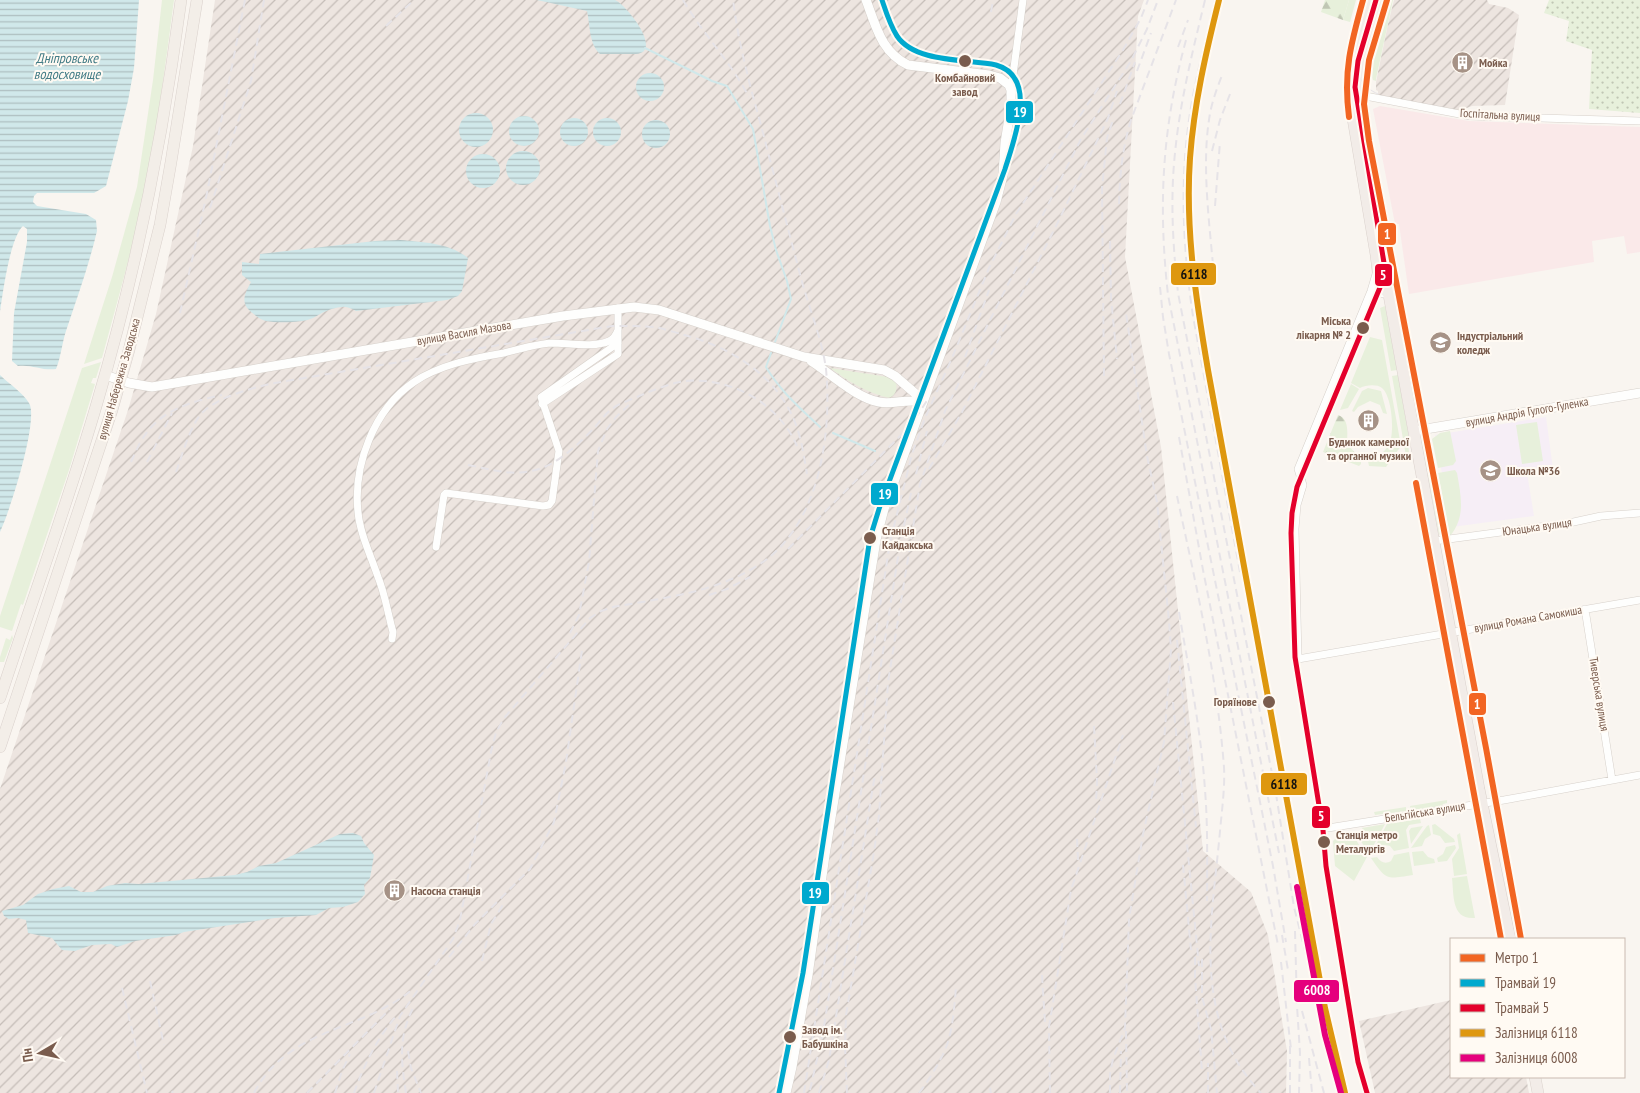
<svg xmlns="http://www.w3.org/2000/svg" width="1640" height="1093" font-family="'PT Sans Narrow',sans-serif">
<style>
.industrial{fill:url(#industrial-furrows)}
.education{fill:#f6eef6}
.medical{fill:#fae9e9}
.grass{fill:#e7f0db}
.forest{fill:url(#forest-firs)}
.park{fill:url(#park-dots)}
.water{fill:url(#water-rules)}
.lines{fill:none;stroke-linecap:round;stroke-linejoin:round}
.stream{stroke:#d0e8ea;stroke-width:2}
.minor-casing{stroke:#d7d1cb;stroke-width:8}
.tertiary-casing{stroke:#d7d1cb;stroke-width:10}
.primary-casing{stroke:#dad1cc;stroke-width:12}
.trunk-casing{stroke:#dad1cc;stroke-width:12}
.minor{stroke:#fefefd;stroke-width:7}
.tertiary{stroke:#fefefd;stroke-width:9}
.primary{stroke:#f3eee8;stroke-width:11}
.trunk{stroke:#f2ece8;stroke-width:11}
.tram{stroke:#e6e3e7;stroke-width:1}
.rail{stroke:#e6e3e7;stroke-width:2;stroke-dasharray:8 5;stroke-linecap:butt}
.rail-1-casing{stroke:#fffaf3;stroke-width:10}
.rail-2-casing{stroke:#fffaf3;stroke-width:10}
.rail-1{stroke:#de970f;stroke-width:6}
.rail-2{stroke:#e5007d;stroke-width:6}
.tram-1-casing{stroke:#fffaf3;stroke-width:9}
.tram-2-casing{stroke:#fffaf3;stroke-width:9}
.tram-1{stroke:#00a9ce;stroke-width:5}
.tram-2{stroke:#e4002b;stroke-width:5}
.metro-1-casing{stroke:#fffaf3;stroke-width:10}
.metro-1{stroke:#f26522;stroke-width:6}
.stop-dot{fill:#7a5c4d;stroke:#fffaf3;stroke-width:2}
.labels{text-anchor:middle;stroke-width:4;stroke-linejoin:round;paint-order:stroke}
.poi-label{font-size:12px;font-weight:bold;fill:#7a5c4d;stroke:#fffaf3;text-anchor:start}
.stop-label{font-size:12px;font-weight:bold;fill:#7a5c4d;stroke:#fffaf3;text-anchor:start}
.street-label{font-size:12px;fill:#7a5c4d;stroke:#fffaf3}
.water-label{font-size:14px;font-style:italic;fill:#437c86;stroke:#fffaf3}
.line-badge{stroke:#fffaf3;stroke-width:2}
.badge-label{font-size:14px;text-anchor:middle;font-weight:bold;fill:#fff}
.pale-badge-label{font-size:14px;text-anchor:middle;font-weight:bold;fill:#111}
</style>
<defs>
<pattern id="industrial-furrows" width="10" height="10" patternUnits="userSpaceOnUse" patternTransform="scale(1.25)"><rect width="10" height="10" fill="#ede5e0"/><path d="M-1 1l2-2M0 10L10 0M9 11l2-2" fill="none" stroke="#c5bdb8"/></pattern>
<pattern id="forest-firs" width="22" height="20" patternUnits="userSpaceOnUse" patternTransform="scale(1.25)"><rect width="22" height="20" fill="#e7f0db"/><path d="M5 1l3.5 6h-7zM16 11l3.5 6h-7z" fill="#c0c6b4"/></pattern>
<pattern id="park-dots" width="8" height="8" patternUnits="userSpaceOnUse" patternTransform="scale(1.25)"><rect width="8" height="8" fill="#e7f0db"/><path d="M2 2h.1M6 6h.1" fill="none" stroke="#c0c6b4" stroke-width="1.8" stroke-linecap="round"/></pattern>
<pattern id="water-rules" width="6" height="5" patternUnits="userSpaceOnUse" patternTransform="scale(1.25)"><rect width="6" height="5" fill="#d0e8ea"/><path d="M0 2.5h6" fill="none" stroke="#aebfc0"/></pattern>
</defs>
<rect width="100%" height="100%" fill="#f9f5f0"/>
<path class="industrial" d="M215,0H1144L1138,16L1125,257L1161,447L1203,851L1251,892L1268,935L1287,1051L1286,1093H0V789L128,410L156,314L193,146Z
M1394,0H1487L1489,4L1508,8L1519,15L1505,105L1472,106L1459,111L1378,97V91L1376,90V82L1388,24Z
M1451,1000V1077H1526L1529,1093H1375L1359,1021Z"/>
<path class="education" d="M1546,417L1553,469L1527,473L1534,516L1452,527L1435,435Z"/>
<path class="medical" d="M1380,106L1469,121L1640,127V252L1627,254L1624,236L1592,241L1594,262L1409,294L1399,224H1395L1373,109Z"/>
<path class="grass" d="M162,0H174C167,53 160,106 151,158C139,226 120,292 102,358L84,364L112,277L137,187L153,80Z
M1349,0H1356L1350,22L1343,20Z
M1391,0H1393L1376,79V81L1373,80C1368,67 1386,16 1391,0Z
M1385,306L1397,370L1391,371L1380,308Z
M1370,337L1382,340L1401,446L1386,467L1369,466L1368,461C1377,456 1384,454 1389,444C1395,434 1392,396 1382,388C1377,384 1366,385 1360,388L1351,383Z
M101,362L96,378H93L91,383L95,384L69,470L23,605L21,604L12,631L0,627V616L82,368Z
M830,368L888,377L896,381C897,389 897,394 889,398C867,393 848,381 830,368Z
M1398,375L1410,443L1408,444L1410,461L1407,462L1392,376Z
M1368,388L1381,391L1387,414L1383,413L1380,405L1370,401L1358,407L1354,412L1352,411L1362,391Z
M1537,422L1543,461L1522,464L1516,425Z
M1450,431L1456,461L1453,465L1438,468L1432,439L1440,433Z
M1429,433L1435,469L1427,470L1421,438L1425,434Z
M1455,470L1457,473C1461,496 1466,517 1450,536L1438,473Z
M1436,473L1448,536L1443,537L1439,534L1428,475Z
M12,635L13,638L4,662H0V657L6,638L10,640Z
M1447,800V803L1443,804L1442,806L1411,810L1410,806Z
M1406,807V811L1375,815L1374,812Z
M1420,819L1421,823L1409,825L1406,830L1409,848L1394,851L1390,846C1384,844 1378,846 1377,853L1371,854L1387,824Z
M1385,824L1369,854L1357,835V832L1363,830L1362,828Z
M1435,824L1454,839L1455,842L1445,843L1440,836L1433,834L1432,825Z
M1429,825L1431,835L1425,839L1422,846L1411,848L1427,826Z
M1423,826L1411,844L1409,831L1411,828Z
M1349,833L1354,837L1367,857L1354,881L1335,866L1333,841L1339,835Z
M1460,833L1467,874L1454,876L1452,859L1459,848L1457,835Z
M1455,845L1456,848L1447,861L1438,862L1437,858L1443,854L1446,847Z
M1423,851L1428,857L1434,859L1435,863L1414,866L1412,852Z
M1409,852L1413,875C1386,879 1387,881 1371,858L1377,857C1381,863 1386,864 1391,861L1394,855Z
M1467,876L1475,918C1451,920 1454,895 1452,878Z"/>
<path class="forest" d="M1325,0H1349L1343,20L1321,12Z
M1351,384L1359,389L1348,408L1340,410Z
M1338,415C1350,419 1347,434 1347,444L1361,459V464L1359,466L1323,452Z"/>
<path class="park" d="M1549,0H1640V113L1589,109L1592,50L1566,41L1569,21L1544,13Z"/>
<path class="water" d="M0,0H139L134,68L128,101L106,186L94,193H37L34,196L33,202L37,206L86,214L96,220L97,231C89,265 77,298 66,331C62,343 61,357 56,369C43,371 31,364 18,366L12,361L14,313L27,242V229L23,226C10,238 3,292 0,312Z
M537,0H615C628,6 663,52 636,54H600C589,44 590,24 587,11Z
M636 87a14 14 0 1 1 28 0a14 14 0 1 1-28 0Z
M459 130a17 17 0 1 1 34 0a17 17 0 1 1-34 0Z
M509 131a15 15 0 1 1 30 0a15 15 0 1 1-30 0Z
M560 132a14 14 0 1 1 28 0a14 14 0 1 1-28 0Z
M593 132a14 14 0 1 1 28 0a14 14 0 1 1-28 0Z
M642 134a14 14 0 1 1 28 0a14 14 0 1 1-28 0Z
M506 168a17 17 0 1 1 34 0a17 17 0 1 1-34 0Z
M466 171a17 17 0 1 1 34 0a17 17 0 1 1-34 0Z
M400,240C422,242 450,243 468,258L462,291L458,296L447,300L356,311C352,309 347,306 342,307C330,308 322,313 313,318C303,323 276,323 266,321C260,319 254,315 249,310C240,301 246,292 251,282L242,275V262L259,264L260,254L375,241Z
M0,375C8,383 26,395 30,405C37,426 10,511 0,532Z
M353,833L361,836L364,843L374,855L370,878L364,885L365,894L358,902L343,907L329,908L316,915L275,918L184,932L176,935L135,941L117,947L111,944L92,945L75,951L62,950L52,938L28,933L26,920L18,918L9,919L4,916L2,911L23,905L38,894L53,889L69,886L81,892H93L107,886L125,883L139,884L235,875L247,872L259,866L276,863L340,834Z"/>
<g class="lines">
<path class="stream" d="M645,48L712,81L727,86L753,129L770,226L776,250L787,281L791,299L775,342
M771,353L766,367C781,392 799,407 820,427
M833,433L875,451"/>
<defs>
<path id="minor" d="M1011,90L1023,0
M1360,95L1470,116L1640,121
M1376,274L1371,291L1298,469L1303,485L1297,505L1295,529L1298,659L1640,600
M1371,291L1389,295
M542,404L618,354V308
M1434,541L1569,523L1601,516L1640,513
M436,547L444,495L446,493L543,506L549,505L552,501L559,451L541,397L618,343
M1585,609L1612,780
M392,639L393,632C388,614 385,594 378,577C371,556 360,534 358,512C353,465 374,409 414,382C439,365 474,358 504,353C519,349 536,344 552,343C568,343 595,348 609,341C614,339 616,335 618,330
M1328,828L1504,800L1640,775"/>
<path id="tertiary" d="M811,361C830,373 856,398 879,402C893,405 908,398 922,402
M105,375L129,383L152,387L563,316L634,307L659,310L804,357L884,370L895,376L917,395L924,398
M1414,431L1640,393
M786,1093L792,1067L808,975L825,855L876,540L884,509L894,482L996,202L1003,175L1005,143L1011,106V90L1009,85L1000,78L989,75L908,65C881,52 876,26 866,0"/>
<path id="primary" d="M0,698C32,600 68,503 97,403C136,271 163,137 181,0
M0,747L112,410L129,350L160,225L171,162L197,0"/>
<path id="trunk" d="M1368,0L1353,51L1349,76V95L1376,255L1379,280L1389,295
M1381,0L1363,63L1361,86L1366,135L1389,253V295L1479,789L1510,939
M1535,1077L1538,1093"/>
</defs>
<use href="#minor" class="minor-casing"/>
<use href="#tertiary" class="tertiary-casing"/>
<use href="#primary" class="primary-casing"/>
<use href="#trunk" class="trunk-casing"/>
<use href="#minor" class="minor"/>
<use href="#tertiary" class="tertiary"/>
<use href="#primary" class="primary"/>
<use href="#trunk" class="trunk"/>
<path class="tram" d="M1355,58C1356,74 1362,87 1378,94"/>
<path class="rail" d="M683,0C703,34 730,61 749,97
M1205,0C1193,50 1180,101 1175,153C1170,200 1173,247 1178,293L1276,794L1294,907L1320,1010
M1215,0C1208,32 1199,64 1193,96C1179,169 1182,243 1193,316L1240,572
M991,12L993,0
M386,26L414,0
M1186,40C1162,128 1158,205 1168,295L1279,853
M1178,47L1188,20
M1137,71L1151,33
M1120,104L1135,62
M1212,151L1220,120L1230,94
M1119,204C1120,173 1122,150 1131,120L1176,0
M1215,206L1220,142
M210,208L251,81L264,0
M1110,241L1111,298L1117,359
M1213,265C1209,220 1202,165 1209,120C1211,104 1217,88 1223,73
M1160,287L1163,317L1169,354L1273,866L1286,942
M180,313L206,198L245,0
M965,357L989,290
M1104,376L1102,188L1107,138L1113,120
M1179,437L1203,570L1278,945
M131,462C135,454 138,445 143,438C160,410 193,401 222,395
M147,462L172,413
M468,465C494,470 513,477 539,469C559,463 582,441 596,426C601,420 606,413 612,409C619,403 631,400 639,396C654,390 670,383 686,381C732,377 779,404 797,446
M929,469L962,412L1058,222L1108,118L1117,91
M176,472C182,456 191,422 204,411C221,396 247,390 269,384L612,326C626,326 640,326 654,327C665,329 677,333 688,336C734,349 779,378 796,425C802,441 804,457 807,474
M916,474L927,431
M1177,496C1196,585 1217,675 1224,767C1225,788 1222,809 1220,831C1212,922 1190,1018 1261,1093
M788,549L903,433L917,416L928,399
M709,595L727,589L750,577
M1179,612C1189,671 1201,730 1205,790C1208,827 1207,864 1207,901
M570,633L579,615L589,562L598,451L607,429L616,417L629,405
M1177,640L1196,827
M1173,702L1199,966
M1094,726L1097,781L1096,802
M1077,839L1078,860
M1183,865L1191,950
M1295,931L1297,1006L1300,1053L1299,1093
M1282,935L1288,970
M449,957L475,924L530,869L554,822L566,762L582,650
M1195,957V977L1202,1072
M1202,959V997L1211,1029L1217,1093
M482,961L491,924L504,903
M1281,962L1291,1049
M1042,975L1045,1023
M150,981L164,1045
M122,988L147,1093
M1302,1011L1324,1093
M1126,1031L1127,1093
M408,1051L411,1068L421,1093
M1309,1058L1312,1093
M397,1071L398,1093
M1336,1077L1342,1093
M990,1088L991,1093
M810,1090L823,1033L900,544L911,493
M172,1091L173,1093
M254,1093C289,1026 364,1032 414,988
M307,1093L390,1009
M335,1093L342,1071L350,1054
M354,1093C364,1065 378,1036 398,1014
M374,1093L400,1016L453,939L460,920L491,752L496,732L505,717L590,618L601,611L613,607C663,598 720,592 763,562C820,522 832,433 826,369C822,339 809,308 801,278C787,225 773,171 759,118C748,79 738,40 733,0
M406,1093C401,1060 398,1037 414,1006
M804,1093L890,542L912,454L925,418L952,358L989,268L1016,214L1123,50L1141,18L1148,0
M819,1093L829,1060L875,774
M847,1093L845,1046L846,1015L874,852L879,815L888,682L920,484L945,411L992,316L1081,139L1131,61L1147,29L1158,0
M919,1093C929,1080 938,1065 945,1050C953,1031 954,1008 956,988
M1050,1093L1049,1027L1071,890L1123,735
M1110,1093V1074L1113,1059L1125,1028L1129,919L1143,834L1164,742L1171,650L1169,621L1157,502L1147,456L1126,313
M1120,1093L1121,1051
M1208,1093V1063
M1290,1093V1042"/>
<defs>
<path id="rail-1" d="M1219,0C1206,52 1194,104 1190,158C1185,229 1196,300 1208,370L1325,1008L1345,1093"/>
<path id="rail-2" d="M1297,887L1325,1035L1341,1093"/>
</defs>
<use href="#rail-1" class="rail-1-casing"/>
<use href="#rail-2" class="rail-2-casing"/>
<use href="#rail-1" class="rail-1"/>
<use href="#rail-2" class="rail-2"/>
<defs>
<path id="tram-1" d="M779,1093L803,973L870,538L879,509L1005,169C1014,140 1039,77 996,65C967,59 915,63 897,36C890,25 886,12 882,0"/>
<path id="tram-2" d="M1367,1093L1358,1062L1326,866L1323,830L1295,657L1291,533L1292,513L1297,487L1381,285L1385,269L1355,87L1358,61L1376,0"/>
</defs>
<use href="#tram-1" class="tram-1-casing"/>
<use href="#tram-2" class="tram-2-casing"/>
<use href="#tram-1" class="tram-1"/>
<use href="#tram-2" class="tram-2"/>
<defs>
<path id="metro-1" d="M1387,0L1369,60L1364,104L1369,141L1486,748L1521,939
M1349,117C1343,72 1351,43 1363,0
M1416,483L1501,939"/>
</defs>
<use href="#metro-1" class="metro-1-casing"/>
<use href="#metro-1" class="metro-1"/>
</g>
<defs>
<symbol id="building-disc" viewBox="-11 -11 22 22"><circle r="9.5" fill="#a69286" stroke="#fffaf3"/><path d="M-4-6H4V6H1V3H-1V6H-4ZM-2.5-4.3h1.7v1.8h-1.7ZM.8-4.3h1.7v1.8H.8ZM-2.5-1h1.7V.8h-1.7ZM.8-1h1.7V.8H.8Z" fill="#fff"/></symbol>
<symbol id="university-disc" viewBox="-11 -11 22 22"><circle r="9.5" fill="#a69286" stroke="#fffaf3"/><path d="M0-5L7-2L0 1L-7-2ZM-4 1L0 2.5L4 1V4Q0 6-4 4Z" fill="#fff"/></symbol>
<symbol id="school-disc" viewBox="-11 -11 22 22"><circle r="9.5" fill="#a69286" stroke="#fffaf3"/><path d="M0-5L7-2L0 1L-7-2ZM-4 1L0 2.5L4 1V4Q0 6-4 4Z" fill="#fff"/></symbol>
</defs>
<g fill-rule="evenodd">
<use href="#building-disc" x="1450" y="50" width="25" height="25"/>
<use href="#university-disc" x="1428" y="330" width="25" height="25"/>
<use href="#building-disc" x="1356" y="408" width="25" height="25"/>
<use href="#school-disc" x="1478" y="458" width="25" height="25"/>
<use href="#building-disc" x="382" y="878" width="25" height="25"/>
</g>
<g class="stop-dot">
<circle cx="965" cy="61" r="7"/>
<circle cx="1363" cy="328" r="7"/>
<circle cx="870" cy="538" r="7"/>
<circle cx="1269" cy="702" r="7"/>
<circle cx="1324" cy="842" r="7"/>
<circle cx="790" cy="1037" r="7"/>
</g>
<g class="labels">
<g class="poi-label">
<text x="1479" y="67">Мойка</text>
<text x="1457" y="340">Індустріальний<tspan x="1457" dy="14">коледж</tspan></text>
<text x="1369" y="446" text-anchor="middle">Будинок камерної<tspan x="1369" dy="14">та органної музики</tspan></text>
<text x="1507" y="475">Школа №36</text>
<text x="411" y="895">Насосна станція</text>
</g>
<g class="stop-label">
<text x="965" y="82" text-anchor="middle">Комбайновий<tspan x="965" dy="14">завод</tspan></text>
<text x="1351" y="325" text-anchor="end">Міська<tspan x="1351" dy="14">лікарня № 2</tspan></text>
<text x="882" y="535">Станція<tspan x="882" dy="14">Кайдакська</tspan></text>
<text x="1257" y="706" text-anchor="end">Горяїнове</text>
<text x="1336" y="839">Станція метро<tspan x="1336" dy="14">Металургів</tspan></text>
<text x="802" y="1034">Завод ім.<tspan x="802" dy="14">Бабушкіна</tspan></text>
</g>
<g class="street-label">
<text transform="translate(1500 115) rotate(3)" y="4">Госпітальна вулиця</text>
<text transform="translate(464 333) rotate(-10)" y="4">вулиця Василя Мазова</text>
<text transform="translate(119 379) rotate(-74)" y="4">вулиця Набережна Заводська</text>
<text transform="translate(1527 412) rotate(-10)" y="4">вулиця Андрія Гулого-Гуленка</text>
<text transform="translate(1537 527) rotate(-8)" y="4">Юнацька вулиця</text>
<text transform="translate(1528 619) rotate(-10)" y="4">вулиця Романа Самокиша</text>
<text transform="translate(1599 694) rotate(81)" y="4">Тиверська вулиця</text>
<text transform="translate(1425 812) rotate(-9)" y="4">Бельгійська вулиця</text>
</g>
<g class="water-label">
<text x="67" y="63">Дніпровське<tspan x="67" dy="16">водосховище</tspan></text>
</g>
</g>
<g class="line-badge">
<rect x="1005" y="100" width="29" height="24" rx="5" fill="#00a9ce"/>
<rect x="1377" y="222" width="20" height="24" rx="5" fill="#f26522"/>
<rect x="1170" y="262" width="47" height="24" rx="5" fill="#de970f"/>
<rect x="1374" y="263" width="19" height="24" rx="5" fill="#e4002b"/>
<rect x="870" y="482" width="29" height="24" rx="5" fill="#00a9ce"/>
<rect x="1468" y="692" width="19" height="24" rx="5" fill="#f26522"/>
<rect x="1260" y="772" width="48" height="24" rx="5" fill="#de970f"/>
<rect x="1311" y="805" width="20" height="24" rx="5" fill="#e4002b"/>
<rect x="801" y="881" width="29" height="24" rx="5" fill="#00a9ce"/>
<rect x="1293" y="979" width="47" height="24" rx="5" fill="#e5007d"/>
</g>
<g class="badge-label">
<text x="1020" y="117">19</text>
<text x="1387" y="239">1</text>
<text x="1383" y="280">5</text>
<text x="885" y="499">19</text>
<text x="1477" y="709">1</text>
<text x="1321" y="821">5</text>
<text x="815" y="898">19</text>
<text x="1317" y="995">6008</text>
</g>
<g class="pale-badge-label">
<text x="1194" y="279">6118</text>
<text x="1284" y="789">6118</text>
</g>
<rect x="1450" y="938" width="175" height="140" fill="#fffaf3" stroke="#cabbb1"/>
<rect x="1460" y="954" width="25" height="8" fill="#f26522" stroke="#cabbb1"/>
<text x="1495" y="963" font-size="15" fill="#7a5c4d">Метро 1</text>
<rect x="1460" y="979" width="25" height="8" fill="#00a9ce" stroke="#cabbb1"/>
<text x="1495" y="988" font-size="15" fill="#7a5c4d">Трамвай 19</text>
<rect x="1460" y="1004" width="25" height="8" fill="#e4002b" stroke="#cabbb1"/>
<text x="1495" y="1013" font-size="15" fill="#7a5c4d">Трамвай 5</text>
<rect x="1460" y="1029" width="25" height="8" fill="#de970f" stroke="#cabbb1"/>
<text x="1495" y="1038" font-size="15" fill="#7a5c4d">Залізниця 6118</text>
<rect x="1460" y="1054" width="25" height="8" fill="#e5007d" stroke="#cabbb1"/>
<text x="1495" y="1063" font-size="15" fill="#7a5c4d">Залізниця 6008</text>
<g transform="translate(40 1053) rotate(261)" stroke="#fffaf3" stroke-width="4" paint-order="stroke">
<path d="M0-4L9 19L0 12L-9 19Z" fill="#7a5c4d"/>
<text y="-8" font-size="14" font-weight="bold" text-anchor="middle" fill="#7a5c4d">Пн</text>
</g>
</svg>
